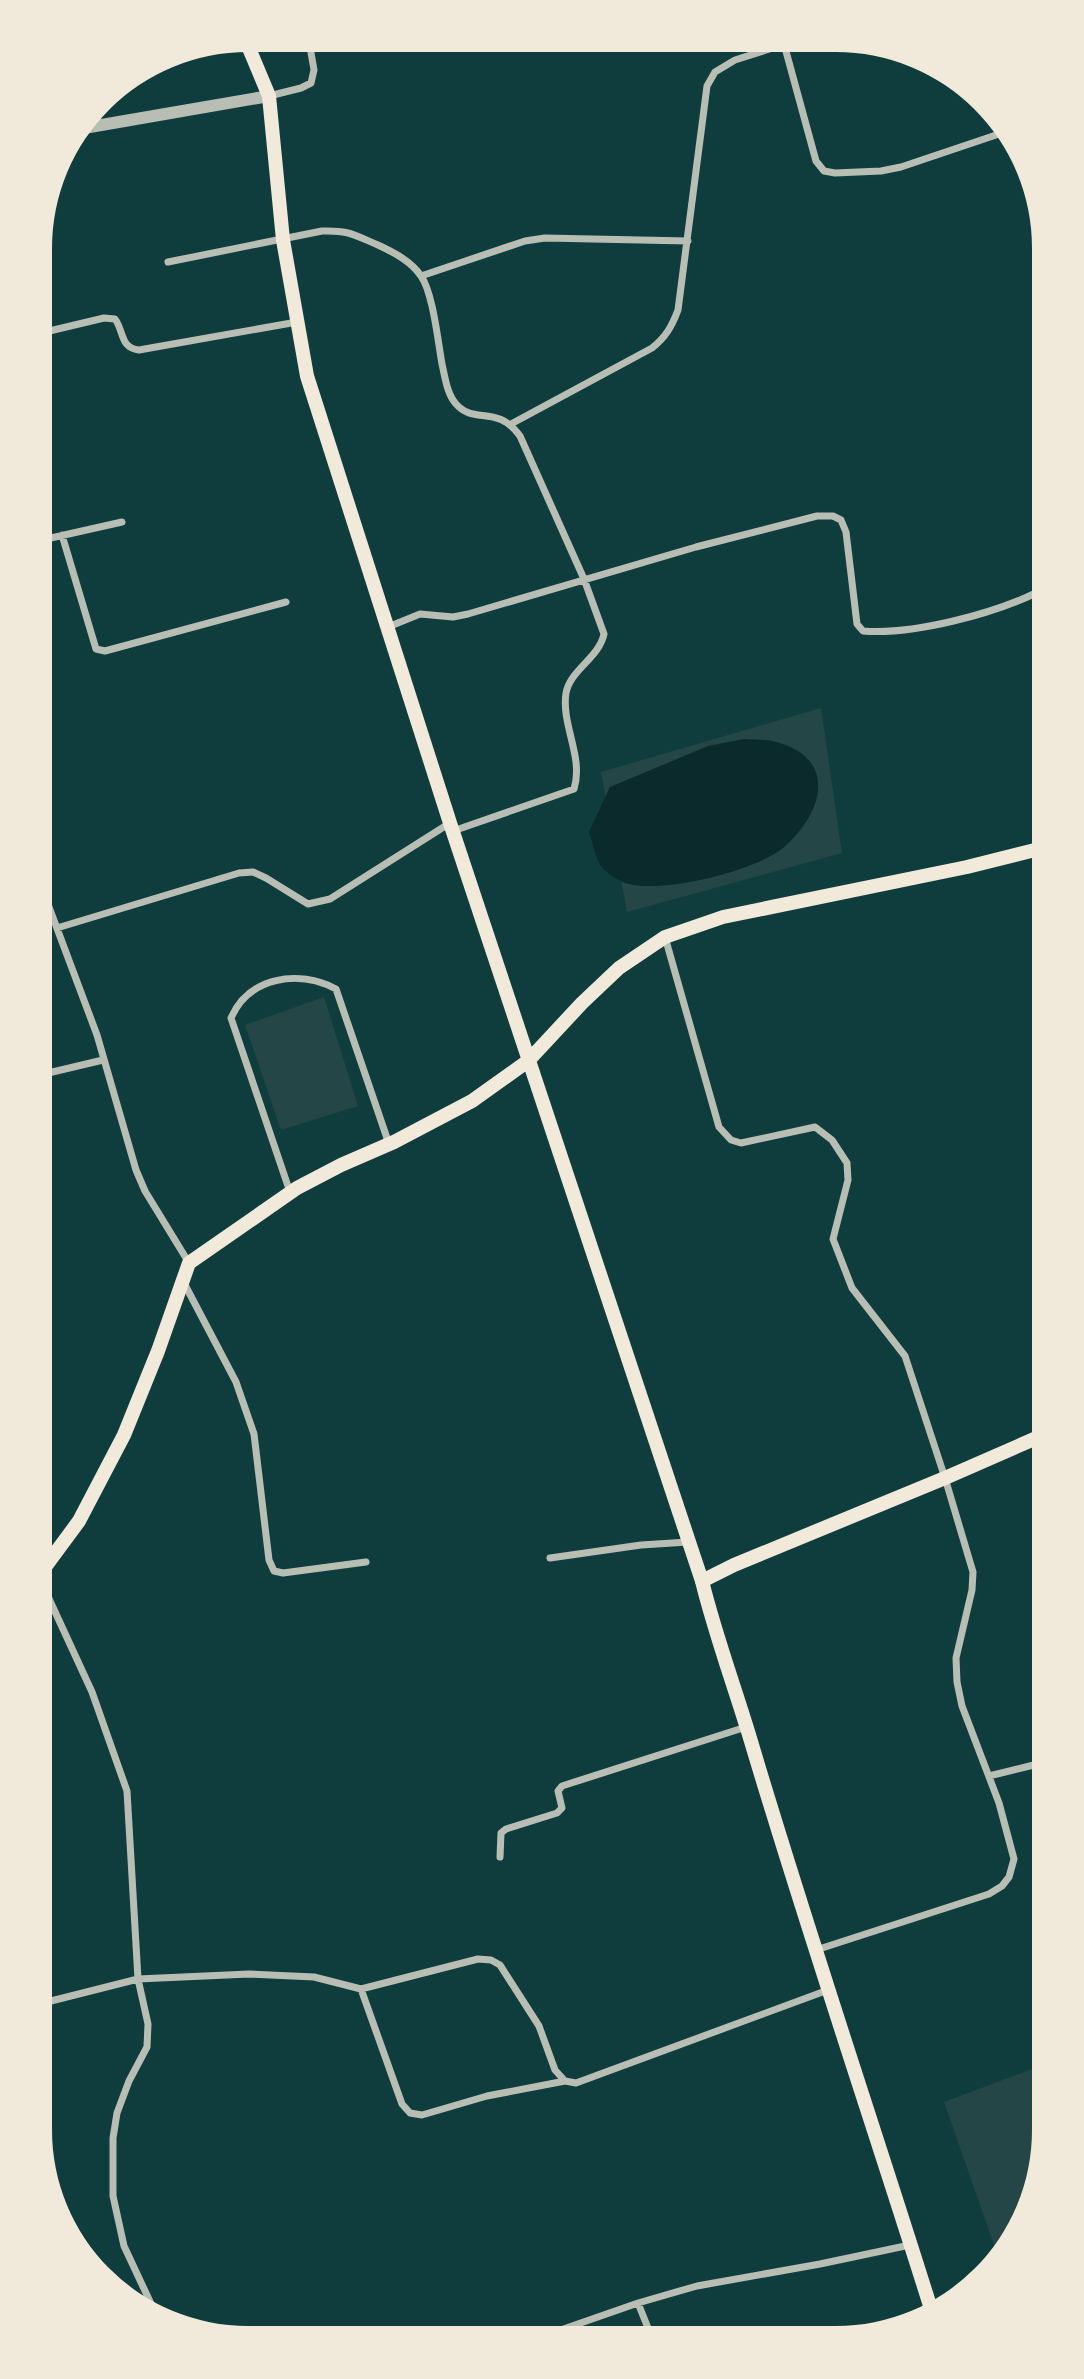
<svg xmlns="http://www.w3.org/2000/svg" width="1084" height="2379" font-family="'Golos Text',sans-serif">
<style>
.green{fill:#244646}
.water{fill:#0a2a2b}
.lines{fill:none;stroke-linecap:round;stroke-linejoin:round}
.minor{stroke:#b8beb3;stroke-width:7}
.tertiary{stroke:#b8beb3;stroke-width:12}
.secondary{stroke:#f1e9da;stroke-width:14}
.primary{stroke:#f1e9da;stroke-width:14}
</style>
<rect width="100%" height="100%" fill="#0f3d3e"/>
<path class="green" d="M821,708L842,853L627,912L601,772Z
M324,997L358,1106L281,1130L245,1025Z
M1043,2065V2145L1028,2210L999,2259L944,2102Z"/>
<path class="water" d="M744,739C754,740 766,739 776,742C840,759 822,815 783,848C755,871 665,893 629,884C620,882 608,874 602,867C595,859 593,842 589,832L610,787L708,746Z"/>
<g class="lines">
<path class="minor" d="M784,44L816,161L824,171L835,173L881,171L901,167L999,134
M269,96L301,88L311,83L314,70L309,41
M168,262L322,231C349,230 354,235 378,245C393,252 411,261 421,276C433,293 438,342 442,364C445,377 447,394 456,404C474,425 497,404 520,436L584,579L604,634C599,658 570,670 566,693C561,725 584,757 574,789L453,831
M421,276L525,241L545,238L688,241
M41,333L104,318L115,319C124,331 120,348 139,350L297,322
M1037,359V379
M511,424L652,348C666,337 672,326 678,310L707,86L715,72L735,60L785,44
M62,535L96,649L105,651L286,602
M42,540L122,522
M388,627L420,614L453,617L468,614L696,547L817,516H833L841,520L846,532L857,624L863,631C913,635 993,614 1038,592
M43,891L97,1035L136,1170L145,1191L189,1263
M57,928L239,873L253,872L266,878L308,904L330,899L450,823
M665,937L719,1127L731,1140L741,1143L815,1127L832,1140L847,1163L848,1180L833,1239L852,1288L905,1356L945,1478L973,1572L972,1590L956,1658L957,1682L962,1706L999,1803L1014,1859L1009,1877L1002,1886L989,1894L816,1950
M44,1074L103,1060
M290,1192L231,1018C249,977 298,969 336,989L389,1144
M184,1283L236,1382L254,1434L269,1560L274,1571L283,1573L366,1562
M550,1558L641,1545L688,1542
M45,1590L92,1692L127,1791L138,1979L47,2002
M989,1776L1042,1763
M500,1857L501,1833L506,1829L557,1813L562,1808L558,1791L562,1786L746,1727
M361,1989L402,2104L410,2113L422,2115L487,2096L565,2081
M638,2303L650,2333
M153,2308L124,2246L113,2196V2138L117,2113L129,2081L147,2047L148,2024L138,1979L249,1974L314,1977L361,1989L478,1959L491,1960L500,1965L539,2026L555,2070L565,2081L576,2083L828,1990
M552,2333L638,2303L697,2286L820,2264L910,2245"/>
<path class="tertiary" d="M84,128L269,96"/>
<path class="secondary" d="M246,41L269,96L283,240L307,376L450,823L702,1581
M45,1567L79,1521L124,1435L158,1351L189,1263L297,1188L341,1165L394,1142L472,1101L528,1061L582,1003L619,968L665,937L723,917L967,867L1039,849"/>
<path class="primary" d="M932,2312C872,2121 807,1930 750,1738C734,1685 715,1634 702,1581L734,1565L945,1478L1041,1436"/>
</g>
<path d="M0 0H1084V2379H0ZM248 52H836A196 196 0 0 1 1032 248V2130A196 196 0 0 1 836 2326H248A196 196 0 0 1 52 2130V248A196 196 0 0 1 248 52Z" fill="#f1e9da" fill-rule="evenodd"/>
</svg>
